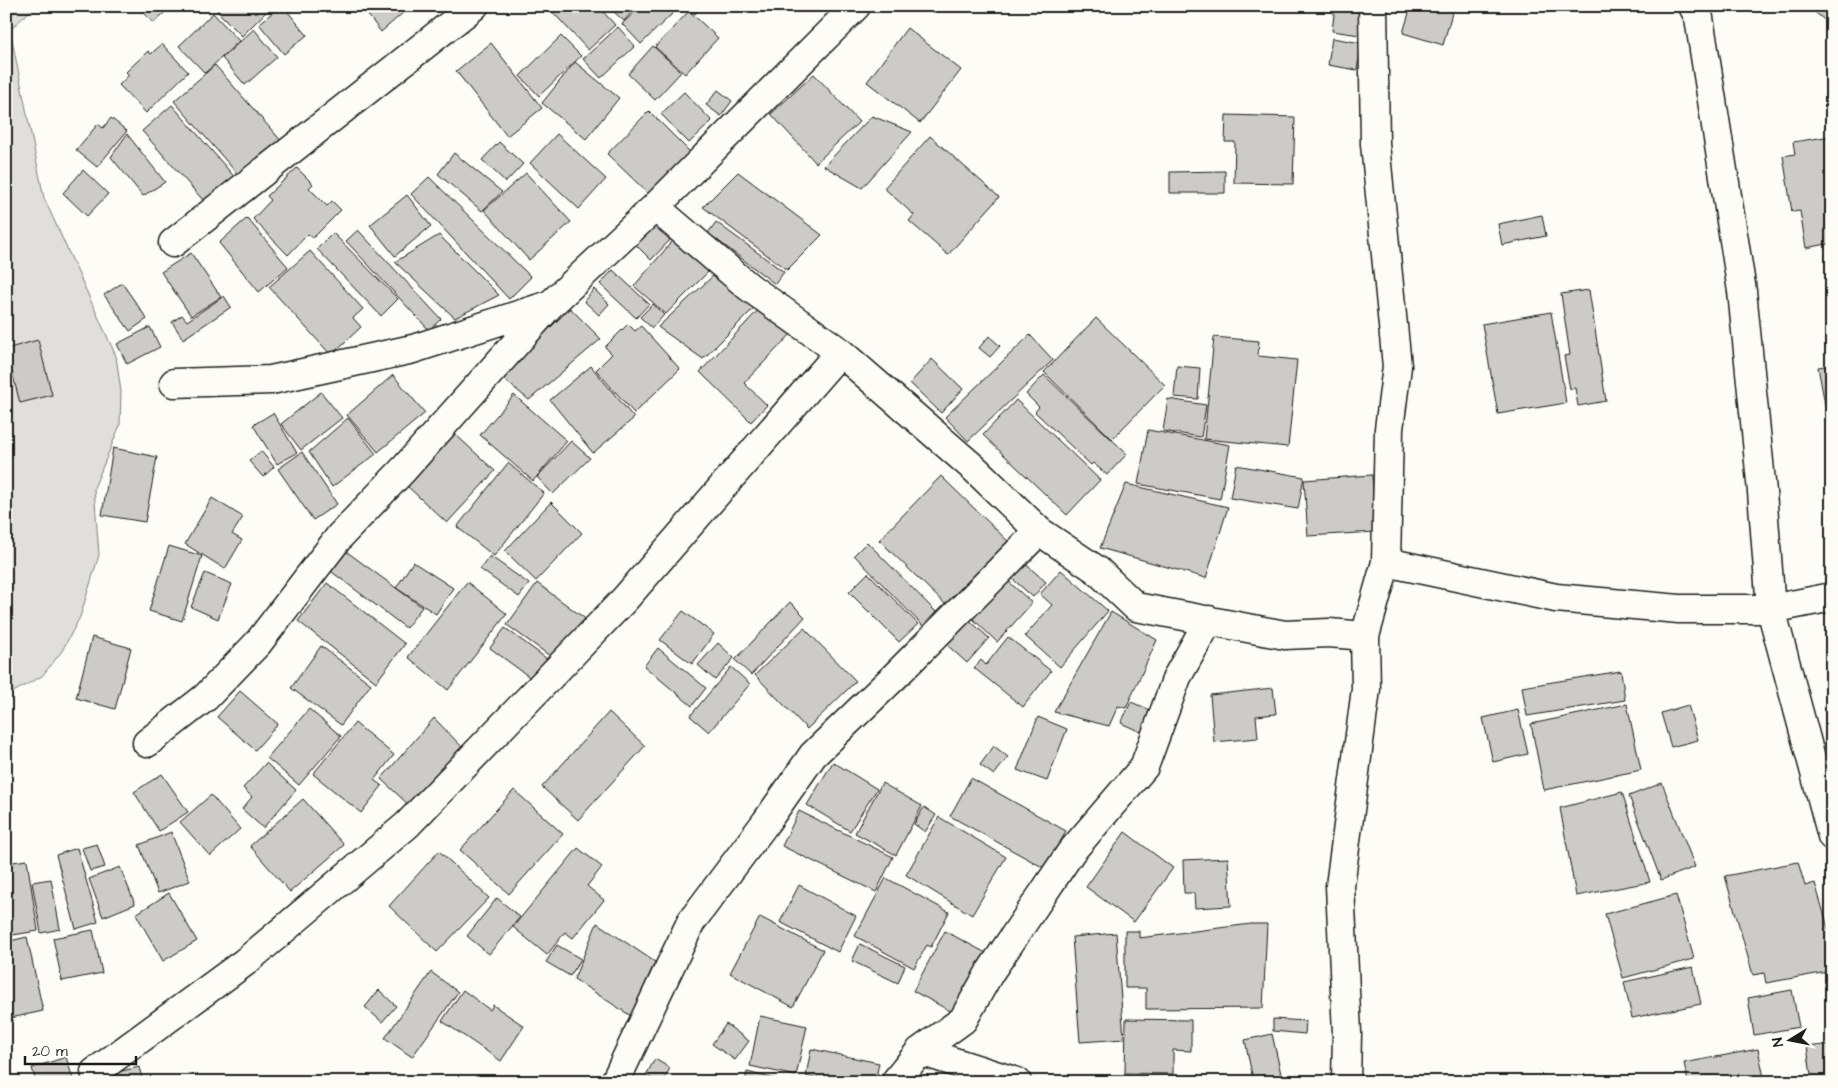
<svg xmlns="http://www.w3.org/2000/svg" width="1838" height="1088" font-family="'Architects Daughter',sans-serif">
<style>
.green{fill:#e0dfdb;stroke:#7e7e7c}
.building{fill:#cccbc8;stroke:#1c1c1c}
.lines{fill:none;stroke-linecap:round;stroke-linejoin:round}
.street-casing{stroke:#1c1c1c;stroke-width:31}
.street{stroke:#fdfcf7;stroke-width:28}
</style>
<rect width="100%" height="100%" fill="#fdfcf7"/>
<filter id="ink" filterUnits="userSpaceOnUse"><feTurbulence type="fractalNoise" baseFrequency=".02" numOctaves="2"/><feDisplacementMap in="SourceGraphic" scale="10" xChannelSelector="R" yChannelSelector="G"/><feConvolveMatrix kernelMatrix="1 2 1 2 8 2 1 2 1" color-interpolation-filters="sRGB"/></filter>
<g filter="url(#ink)">
<path class="green" d="M6,6H35L10,30L44,198L116,356L121,392L120,425L94,488L99,555L80,617L62,651L42,676L6,696Z"/>
<path class="building" d="M138,6H172L153,23Z
M221,6H272L242,36L217,11Z
M280,6H283L307,35L284,54L259,24Z
M361,6H411L381,32Z
M547,6H598L615,25L588,50Z
M619,6H637L624,21L614,12Z
M641,6H668L674,12L641,44L622,24Z
M682,6H702L695,14Z
M1335,6L1370,10L1367,36L1332,31Z
M1411,6H1454L1443,45L1403,33Z
M1807,6H1832V26Z
M689,11L718,38L685,74L655,47Z
M213,13L239,41L205,73L179,46Z
M618,27L635,46L601,78L583,59Z
M907,28L961,70L920,123L867,82Z
M254,29L277,57L245,85L222,58Z
M561,36L581,56L539,96L520,76Z
M1332,38L1361,43L1357,70L1328,65Z
M491,43L542,108L507,136L456,71Z
M162,44L188,72L146,113L119,85L129,75L126,72L148,51L151,54Z
M653,46L681,72L655,100L628,74Z
M575,62L619,98L586,139L542,103Z
M215,65L283,143L242,179L174,101Z
M814,74L859,122L816,163L771,114Z
M718,90L732,101L721,116L706,105Z
M684,92L712,121L689,143L661,114Z
M172,105L238,181L209,207L142,131Z
M649,111L692,154L652,197L607,154Z
M1226,115L1295,117L1293,184L1234,183L1235,142H1225Z
M872,116L912,132L862,188L824,166Z
M111,118L127,131L97,167L76,150L98,124L103,128Z
M127,134L165,182L143,196L111,157Z
M557,134L606,179L579,209L530,163Z
M930,136L999,197L948,255L909,221L914,215L884,188Z
M1832,136V243L1806,248L1800,211L1792,212L1783,156L1795,154L1793,142Z
M499,142L523,164L506,182L482,160Z
M454,153L502,192L482,211L438,174Z
M297,168L313,184L309,188L327,206L332,201L341,210L313,238L308,234L288,255L253,219L271,200L267,196Z
M83,170L108,194L87,216L63,193Z
M1225,171V193H1170V172Z
M738,172L822,235L787,270L703,207Z
M526,173L571,222L529,260L484,210Z
M429,177L531,277L509,299L411,194Z
M407,195L431,226L395,256L370,225Z
M1542,215L1546,236L1502,245L1498,224Z
M247,218L288,267L259,292L219,243Z
M652,222L670,240L651,260L633,242Z
M716,222L784,272L775,284L708,233Z
M358,230L441,319L429,330L346,241Z
M333,233L398,299L381,316L317,249Z
M439,235L499,295L455,318L395,262Z
M676,237L712,268L666,314L634,286Z
M310,251L363,309L353,318L361,327L331,355L269,287Z
M191,253L221,297L191,316L161,272Z
M613,270L649,304L636,318L600,284Z
M714,275L762,300L703,359L658,327Z
M122,283L147,319L130,331L104,295Z
M594,289L609,304L599,315L584,301Z
M1589,290L1606,401L1578,406L1575,388L1570,389L1564,356L1570,355L1561,294Z
M224,296L231,307L183,339L172,322L182,315L187,321Z
M653,304L664,315L652,328L640,317Z
M763,305L792,333L744,383L767,405L751,422L700,372Z
M570,308L601,339L529,400L501,377Z
M1551,312L1566,403L1498,414L1482,324Z
M1096,318L1165,385L1112,439L1044,372Z
M628,324L635,331L641,326L680,369L634,413L596,370L612,354L605,347Z
M150,327L160,347L127,364L117,344Z
M1030,335L1053,360L968,441L945,417Z
M989,336L1000,346L990,357L979,348Z
M1214,337L1259,341L1258,356L1297,360L1288,447L1204,439Z
M38,340L52,395L20,403L6,349Z
M932,359L963,389L941,413L910,383Z
M1832,365V442L1818,367Z
M591,366L634,418L593,453L550,400Z
M1177,366L1200,368L1198,399L1174,397Z
M393,375L425,413L378,452L347,415Z
M1044,375L1127,454L1107,475L1093,463L1091,465L1035,412L1039,407L1026,394Z
M321,392L342,418L301,450L281,424Z
M514,395L567,441L533,481L480,435Z
M1168,399L1206,405L1201,437L1163,431Z
M1016,400L1100,480L1067,515L983,435Z
M273,413L297,453L277,464L253,425Z
M348,418L376,454L332,487L309,452Z
M1148,430L1230,445L1220,499L1138,484Z
M455,434L495,471L447,523L407,486Z
M571,441L590,458L553,494L537,477Z
M113,448L157,457L145,522L102,515Z
M261,451L274,467L263,477L249,461Z
M302,452L337,504L313,520L278,469Z
M508,463L544,493L494,556L457,527Z
M1236,465L1304,477L1298,509L1230,498Z
M1372,475L1375,532L1308,536L1304,480Z
M941,476L1015,548L953,612L879,540Z
M1126,484L1228,507L1206,578L1100,548Z
M212,498L243,517L232,534L242,540L225,569L185,544Z
M551,502L582,533L536,581L505,551Z
M867,542L936,612L923,626L854,555Z
M169,546L202,556L182,621L149,611Z
M343,549L422,607L406,628L328,569Z
M490,556L529,584L519,597L480,569Z
M1021,560L1046,582L1033,597L1008,575Z
M413,562L453,588L436,614L396,588Z
M1061,570L1108,611L1060,667L1025,636L1052,605L1040,594Z
M205,573L232,584L218,619L191,607Z
M868,573L918,624L899,642L849,592Z
M1006,579L1032,603L997,642L971,617Z
M467,582L507,614L448,690L408,657Z
M327,583L405,644L376,682L298,621Z
M537,583L587,620L557,661L507,625Z
M790,602L805,617L751,675L735,660Z
M683,611L714,634L692,664L660,640Z
M1111,612L1157,640L1126,708L1118,706L1109,726L1054,712Z
M968,619L989,638L967,663L946,644Z
M505,628L554,664L539,684L490,648Z
M804,628L856,681L807,729L755,675Z
M92,637L131,648L115,709L76,698Z
M1008,637L1051,671L1023,707L974,668L981,660L986,665Z
M718,643L734,658L715,680L698,665Z
M321,646L371,684L341,725L291,688Z
M658,648L706,688L692,706L644,666Z
M731,667L750,684L709,732L690,716Z
M1621,671L1625,700L1527,716L1522,687Z
M1273,688L1276,714L1256,716L1258,738L1214,742L1210,695Z
M240,691L278,724L255,750L217,717Z
M1131,702L1155,712L1145,734L1121,723Z
M1627,704L1641,770L1544,790L1531,724Z
M1688,705L1698,740L1671,747L1661,713Z
M309,709L341,736L299,785L267,758Z
M1518,710L1528,754L1493,762L1483,718Z
M609,712L645,746L578,820L542,787Z
M1038,717L1067,729L1047,781L1017,770Z
M434,718L467,752L411,807L381,779Z
M355,723L394,755L374,780L382,786L361,813L313,774Z
M994,746L1008,757L994,775L980,765Z
M833,762L877,789L850,831L807,805Z
M266,763L296,790L263,828L242,809L252,797L243,788Z
M162,774L188,812L159,831L134,792Z
M971,778L1066,831L1046,869L950,816Z
M882,783L922,806L896,855L855,833Z
M1662,783L1695,867L1661,880L1629,796Z
M514,790L563,834L509,894L460,850Z
M1622,792L1650,882L1576,896L1560,808Z
M211,795L240,829L210,856L180,822Z
M303,799L344,845L290,892L250,846Z
M924,807L936,815L925,832L914,824Z
M799,811L893,857L876,892L782,846Z
M939,817L1006,857L972,915L906,875Z
M171,832L190,881L158,893L139,845Z
M1125,832L1173,868L1134,922L1086,887Z
M97,844L105,867L90,871L82,848Z
M77,848L98,922L76,929L56,855Z
M578,848L602,867L587,886L604,900L573,938L565,932L547,955L513,927Z
M439,851L489,898L437,952L389,906Z
M1228,858L1231,906L1195,908L1194,893H1184L1183,860Z
M27,860L38,931L6,936V863Z
M1798,862L1805,886L1815,883L1832,941V962L1826,963L1827,972L1766,983L1764,973L1753,975L1725,876Z
M120,867L135,904L103,917L89,879Z
M886,878L949,912L931,947L927,945L914,968L855,936Z
M51,879L60,929L41,933L32,882Z
M799,885L856,916L838,952L780,922Z
M169,893L197,941L163,961L136,914Z
M1676,895L1694,959L1623,978L1605,914Z
M497,898L520,917L489,954L467,936Z
M760,917L823,950L793,1007L730,973Z
M597,923L655,962L631,1016L574,979Z
M1251,924H1267L1263,1008L1146,1009V988H1125V931H1139V938Z
M93,930L102,973L62,981L53,938Z
M945,931L986,953L954,1013L913,991Z
M1116,933L1124,1039L1080,1042L1072,937Z
M27,937L43,1011L6,1019V942Z
M860,944L905,966L898,983L852,961Z
M557,945L581,959L570,976L546,962Z
M1693,967L1701,1004L1632,1018L1624,982Z
M431,972L458,992L412,1057L385,1038Z
M379,990L396,1006L382,1022L365,1007Z
M463,990L490,1010L493,1005L524,1026L501,1061L442,1021Z
M1792,990L1799,1027L1754,1035L1748,998Z
M760,1016L807,1026L796,1076L750,1066Z
M1126,1019L1191,1020V1051L1173,1050V1074L1125,1073Z
M1273,1019L1306,1021L1305,1034L1273,1031Z
M726,1024L749,1041L735,1060L712,1044Z
M1272,1034L1281,1074L1253,1080L1245,1040Z
M1832,1044V1082H1812L1807,1047Z
M811,1049L879,1063L875,1082H832L806,1076Z
M1758,1049L1765,1082H1688L1684,1063Z
M66,1057L74,1082H36L32,1068Z
M655,1059L670,1068L663,1082H657L646,1075Z
M139,1067L143,1082H115L113,1073Z
M747,1072L775,1079L774,1082H745Z
M957,1076L982,1082H956Z"/>
<g class="lines">
<defs>
<path id="street" d="M1693,6L1699,18L1742,291L1762,492L1771,609L1832,836
M655,207L749,287L840,352L976,470L1039,531L1097,570L1136,607L1285,635L1329,633L1365,636
M173,243L474,6
M174,383L271,380L413,349L549,305
M1386,562L1556,598L1679,609H1771L1832,597
M147,743L206,697L258,643L340,536L404,469L550,305L655,207L856,6
M920,1051L1017,1082
M95,1072L245,962L407,825L624,600L840,352
M615,1082L691,922L766,822L813,755L893,678L1039,531
M895,1082L920,1051L963,1020L990,972L1071,852L1144,767L1177,677L1209,620
M1346,1082L1347,1033L1340,886L1366,689L1365,636L1386,562L1389,429L1397,366L1375,144L1373,6"/>
</defs>
<use href="#street" class="street-casing"/>
<use href="#street" class="street"/>
</g>
</g>
<rect width="1838" height="1088" fill="none" stroke="#fdfcf7" stroke-width="25"/>
<rect x="12" y="12" width="1813" height="1063" fill="none" stroke="#1c1c1c" stroke-width="2" filter="url(#ink)"/>
<g transform="translate(1790 1040) rotate(260)" stroke="#fdfcf7" stroke-width="4" paint-order="stroke">
<path d="M0-4L9 19L0 12L-9 19Z" fill="#1c1c1c"/>
<text y="-8" font-size="14" font-weight="bold" text-anchor="middle" fill="#1c1c1c">N</text>
</g>
<path d="M25 1056v8h111v-8" fill="none" stroke="#1c1c1c" stroke-width="2.5"/>
<text x="32" y="1056" font-size="15" fill="#1c1c1c" stroke="#fdfcf7" stroke-width="4" paint-order="stroke">20 m</text>
</svg>
